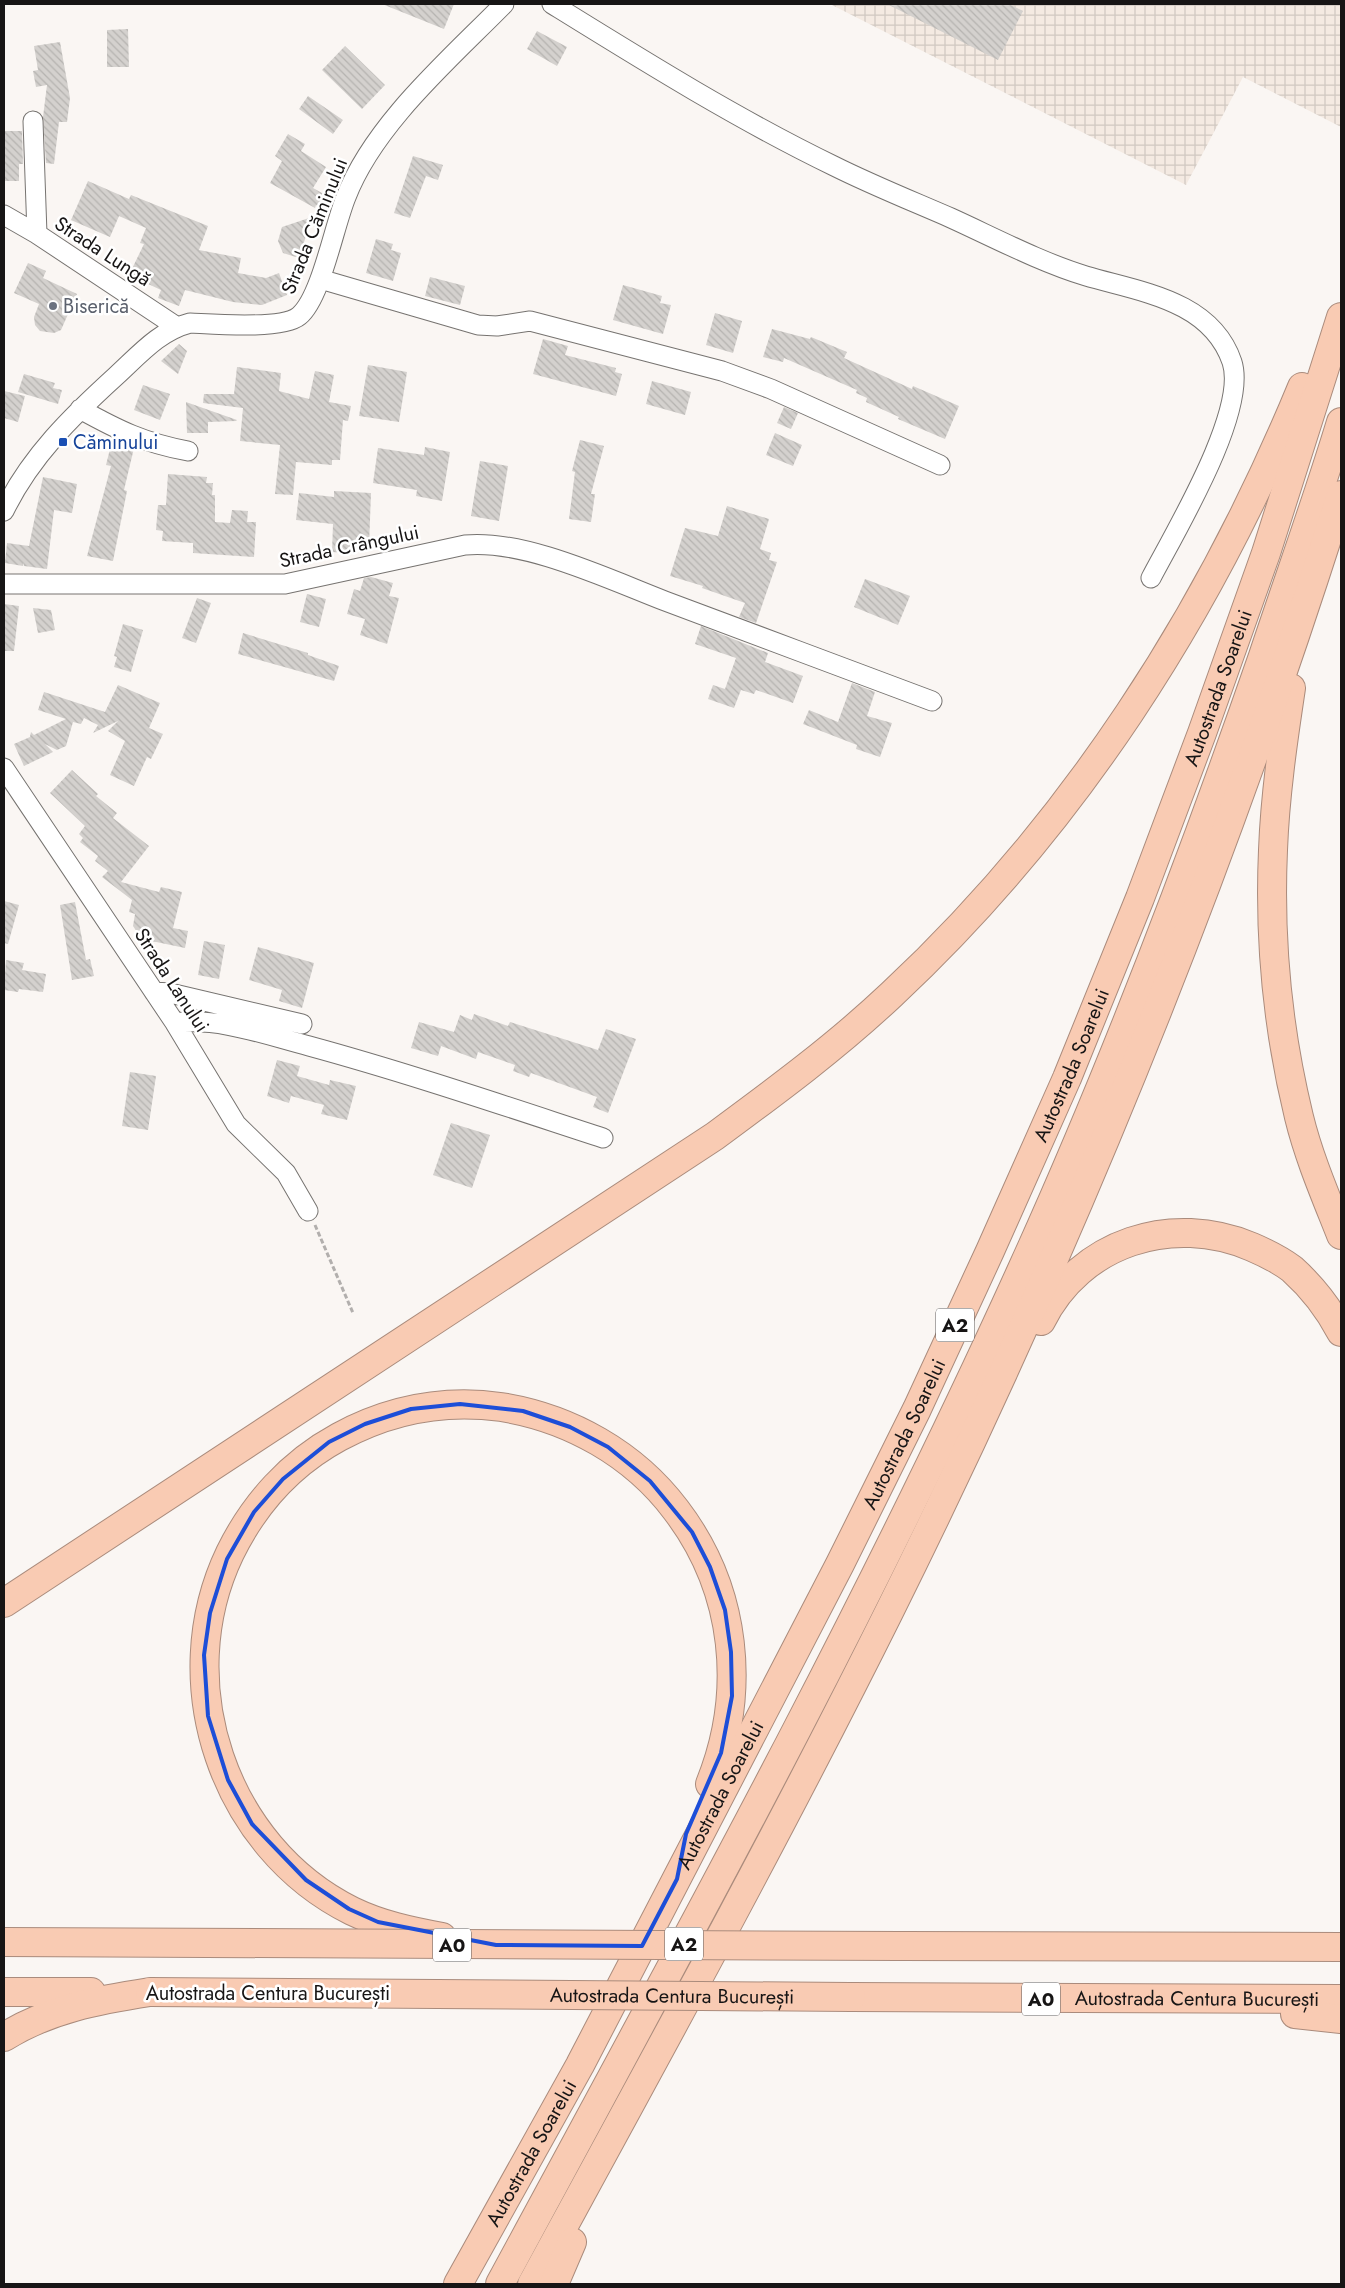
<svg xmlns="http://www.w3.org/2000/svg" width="1345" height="2288" font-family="Jost,sans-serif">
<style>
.industrial{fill:url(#industrial-grid)}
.building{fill:url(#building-back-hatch)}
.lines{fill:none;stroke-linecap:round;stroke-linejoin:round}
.minor-casing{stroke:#767370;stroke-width:21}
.highway-casing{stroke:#aa8b7c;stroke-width:30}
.path{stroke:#b2afad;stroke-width:3;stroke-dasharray:5 2.5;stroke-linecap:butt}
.minor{stroke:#fff;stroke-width:19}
.highway{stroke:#f9cbb3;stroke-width:28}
.highway-bridge-casing{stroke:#aa8b7c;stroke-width:30;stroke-linecap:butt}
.highway-bridge{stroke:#f9cbb3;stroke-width:28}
.marked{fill:none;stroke:#1d4ed8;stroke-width:4;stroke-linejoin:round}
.worship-dot{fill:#6b7280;stroke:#fff;stroke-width:2}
.transit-dot{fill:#1a4fb4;stroke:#fff;stroke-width:2}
.labels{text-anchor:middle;stroke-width:5;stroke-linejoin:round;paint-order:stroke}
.shield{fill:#fff;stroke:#5d5b5b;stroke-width:1}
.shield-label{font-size:19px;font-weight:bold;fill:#171515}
.street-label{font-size:20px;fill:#171515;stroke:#fff}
.worship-label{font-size:20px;fill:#5b616d;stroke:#fff;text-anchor:start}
.transit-label{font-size:20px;fill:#164399;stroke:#fff;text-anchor:start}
</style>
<defs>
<pattern id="industrial-grid" width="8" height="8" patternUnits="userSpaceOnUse" patternTransform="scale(1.25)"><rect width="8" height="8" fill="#f4eae2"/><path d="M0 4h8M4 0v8" fill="none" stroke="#d0c8c1"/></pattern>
<pattern id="building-back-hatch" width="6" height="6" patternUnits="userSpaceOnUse" patternTransform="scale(1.25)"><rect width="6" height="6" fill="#d4d1ce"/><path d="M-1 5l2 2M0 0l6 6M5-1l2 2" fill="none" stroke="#b5b3b0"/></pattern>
</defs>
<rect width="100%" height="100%" fill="#faf6f3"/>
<path class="industrial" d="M830,4H1341V127L1243,77L1186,185Z"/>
<path class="building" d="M382,4H454L444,29Z
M887,4H1009L1023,11L998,60Z
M128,29L129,67H107V30Z
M537,31L567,47L557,66L527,49Z
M60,42L70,98L67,122H59L54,164L46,163L43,117L47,85L36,87L33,71L38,70L34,46Z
M345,46L385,85L362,109L322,70Z
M308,96L343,120L333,134L299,109Z
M4,131H22L23,164H19V181H4Z
M288,134L305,144L301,151L326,167L313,188L331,198L324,210L316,205L315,208L270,183L282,161L275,156Z
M413,156L443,165L438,180L426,176L410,218L394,213Z
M88,181L129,199L131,195L208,226L199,250L241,258L238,273L266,278L279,273L287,295L262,305L233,302L185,290L179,306L158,298L161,290L129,275L144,244L140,243L146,228L119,216L110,237L71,220Z
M312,217L299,258L283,253L278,241L282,227Z
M376,239L393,244L391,250L401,253L393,281L366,273Z
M28,263L46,271L43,278L77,294L61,330L54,333L40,331L35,325L34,317L39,304L14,293Z
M430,277L465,286L460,305L425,296Z
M623,285L662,296L660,303L671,305L663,334L613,320Z
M715,313L742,321L733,353L706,345Z
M772,329L810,339L811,337L847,352L844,358L912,389L913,386L959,406L945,439L898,419L899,417L866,402L867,398L856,393L857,390L784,358L783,362L763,357Z
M543,339L568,346L565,355L616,368L615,372L622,374L616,396L533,374Z
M179,344L187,351L178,374L161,361Z
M368,365L407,372L399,422L359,416Z
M237,367L281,373L279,391L309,399L315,371L334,375L329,402L351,406L348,421L343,420L340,460H332V465L296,462L293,495L275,494L280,445L240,441L243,408L203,403L204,394H234Z
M24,374L55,383L53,388L62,390L58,404L18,392Z
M652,381L691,392L685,415L646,404Z
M143,385L170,394L160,420L134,410Z
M4,391L25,396L18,422L4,418Z
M186,402L237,420L236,421L208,422V433H187Z
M784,407L798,413L791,429L777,423Z
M775,433L802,445L793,466L766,455Z
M580,440L604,446L591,494H595L591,522L569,519L575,472L572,471Z
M112,441L134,448L124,490L127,491L113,561L87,556L111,466L106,465Z
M425,447L450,452L442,501L416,496L417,490L373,483L378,448L424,455Z
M480,461L508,466L499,521L471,516Z
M168,474L207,477L206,483H213L212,495H215V522L230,523L232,510L248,511L247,522H256L254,557L193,553V543L162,541L163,531L156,530L158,505H166Z
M43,477L77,484L72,513L54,510L47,569L24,566L23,563V566L5,563L7,543L29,546Z
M334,491L371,493L369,547L350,546V553L332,552L333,524L296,520L299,493L334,497Z
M727,506L769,519L760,549L771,553L769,560L777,562L756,623L739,617L745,603L702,588L703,586L670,576L685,528L718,536Z
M371,577L393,583L389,596L399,598L387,644L360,635L365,619L347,614L354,589L360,591L364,578Z
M865,579L910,596L898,625L854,607Z
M307,594L326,599L319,627L300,622Z
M197,598L211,603L196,643L182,638Z
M4,604L19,606L14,651H4Z
M33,608L51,610L55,630L38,633Z
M123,624L143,630L131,672L114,667L117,657L114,656Z
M701,626L768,653L765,662L803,676L793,703L756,690L754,694L741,690L734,708L708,699L713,685L725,689L736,658L695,644Z
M243,633L308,653V655L339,666L334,681L238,654Z
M852,683L875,692L867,716L892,723L880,757L856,749L857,745L803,724L809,710L838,722Z
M118,685L160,703L149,728L163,734L151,759L147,757L134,786L110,775L125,741L108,731L118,721L93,733L98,725L84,718L81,724L73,722L66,746L57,750L45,744L53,752L24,766L14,744L30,737L31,732L34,735L66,719L38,710L44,692L105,712Z
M72,770L98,794L96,796L117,813L113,818L149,846L121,882L159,892L161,887L182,892L173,928L188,931L185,948L142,939L133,926L135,914L129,912L132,900L102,877L108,871L95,861L98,856L80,842L83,838L79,834L85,826L50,793Z
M4,901L19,905L8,944L4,943Z
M75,902L86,960L90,959L94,976L72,980L60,905Z
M204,941L225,945L219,979L198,975Z
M258,947L314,963L302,1008L279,1001L282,990L249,980Z
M6,960L24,963L22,970L46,974L43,992L19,989L18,992L4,990Z
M474,1014L508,1026L510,1022L598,1050L606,1029L636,1039L608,1113L593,1107L597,1097L531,1073L529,1077L513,1071L515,1065L478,1052L476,1059L441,1046L438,1056L411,1048L419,1022L454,1032L460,1015L472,1020Z
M277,1060L300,1066L297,1076L329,1085L330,1080L356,1086L347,1120L321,1114L324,1105L291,1096L289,1103L267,1096Z
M130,1072L156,1076L148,1130L122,1126Z
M451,1123L490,1135L472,1188L433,1175Z"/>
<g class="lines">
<defs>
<path id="minor" d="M552,4C644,61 737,119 834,166C872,185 912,201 951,218C995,238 1040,262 1086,276C1140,292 1211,300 1232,362C1248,411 1175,532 1151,578
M33,121L37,234
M4,215L37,234L177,327
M320,279L478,325L497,326L530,321L722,371L771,389L940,465
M80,409C118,430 144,443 188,451
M4,511C30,457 72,416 116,376C139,355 159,331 190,323C213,324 282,330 299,316C321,298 334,226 346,197C374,124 450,59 504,4
M4,584H285L465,545C524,539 608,579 665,601C754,634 843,668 932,701
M4,768L175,1023L236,1124L286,1173L308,1211
M154,992L170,993L302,1024
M175,1023C219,1017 266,1035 309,1046C408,1073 505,1106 603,1138"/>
<g id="highway">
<path d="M1291,688C1283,741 1275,796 1273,850C1269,939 1278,1031 1299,1117C1309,1158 1326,1197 1341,1235"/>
<path d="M1041,1321C1080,1242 1172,1213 1252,1247C1266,1253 1280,1260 1292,1269C1312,1287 1329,1309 1341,1332"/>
<path d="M4,1603L715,1136C776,1091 837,1046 892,994C1073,825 1208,615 1302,387"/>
<path d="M442,1937C410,1931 381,1925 352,1911C223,1847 168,1682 230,1553C254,1504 291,1463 339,1437C389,1410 444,1399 501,1407C570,1418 634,1454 676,1510C737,1590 747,1692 710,1784"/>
<path d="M900,1946L1341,1947"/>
<path d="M4,1992H91"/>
<path id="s1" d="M851,1997L1341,1999"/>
<path d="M1295,2014L1341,2019"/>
<path d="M4,2037C49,2009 98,2000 150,1992"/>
<path id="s2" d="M458,2284L580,2065L840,1564L917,1409L990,1251L1067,1078L1140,898L1202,733L1266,553L1341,317"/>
<path d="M500,2284C681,1949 865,1616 1022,1269C1113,1069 1191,863 1263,656C1289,578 1317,501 1341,422"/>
<path d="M532,2284C653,2062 776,1839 889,1612C1068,1252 1220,878 1341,495"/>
<path d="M554,2284L572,2242"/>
</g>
</defs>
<use href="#minor" class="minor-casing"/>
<use href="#highway" class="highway-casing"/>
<path class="path" d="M315,1225L353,1313"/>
<use href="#minor" class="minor"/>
<use href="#highway" class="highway"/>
<defs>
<g id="highway-bridge">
<path d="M4,1942L900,1946"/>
<path id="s3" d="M150,1992L851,1997"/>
</g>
</defs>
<use href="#highway-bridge" class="highway-bridge-casing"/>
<use href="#highway-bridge" class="highway-bridge"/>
</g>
<path class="marked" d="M460,1404L523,1411L570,1427L608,1447L650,1481L692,1532L710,1567L725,1610L731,1652L732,1696L721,1753L686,1834L677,1879L642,1946L496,1945L378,1922L349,1909L306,1880L252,1824L228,1780L208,1716L204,1655L210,1613L227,1559L254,1512L283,1479L329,1442L365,1424L411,1409Z"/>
<circle class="worship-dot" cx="53" cy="306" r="5"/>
<rect class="transit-dot" x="58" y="437" width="10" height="10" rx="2.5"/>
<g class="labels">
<g class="shield">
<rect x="936" y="1308.5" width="38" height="33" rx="4"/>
<rect x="665" y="1927.5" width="38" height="33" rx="4"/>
<rect x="433" y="1928.5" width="38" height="33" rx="4"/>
<rect x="1022" y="1982.5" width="38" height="33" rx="4"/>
</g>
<g class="shield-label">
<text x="955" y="1332">A2</text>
<text x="684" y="1951">A2</text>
<text x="452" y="1952">A0</text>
<text x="1041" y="2006">A0</text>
</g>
<g class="street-label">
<text transform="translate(314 226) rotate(-68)" y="7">Strada Căminului</text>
<text transform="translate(103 251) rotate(33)" y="7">Strada Lungă</text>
<text transform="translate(349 546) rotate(-12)" y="7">Strada Crângului</text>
<text dy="7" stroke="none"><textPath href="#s2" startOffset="1770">Autostrada Soarelui</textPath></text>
<text transform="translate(172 980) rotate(57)" y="7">Strada Lanului</text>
<text dy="7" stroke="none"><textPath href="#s2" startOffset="1365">Autostrada Soarelui</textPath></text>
<text dy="7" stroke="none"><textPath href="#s2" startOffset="960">Autostrada Soarelui</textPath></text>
<text dy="7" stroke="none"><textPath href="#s2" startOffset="555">Autostrada Soarelui</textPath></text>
<text x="268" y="2000">Autostrada Centura București</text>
<text dy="7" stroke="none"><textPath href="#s3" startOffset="522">Autostrada Centura București</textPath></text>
<text dy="7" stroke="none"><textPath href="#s1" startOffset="346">Autostrada Centura București</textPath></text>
<text dy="7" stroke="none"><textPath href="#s2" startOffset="150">Autostrada Soarelui</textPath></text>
</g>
<g class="worship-label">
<text x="63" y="313">Biserică</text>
</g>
<g class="transit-label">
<text x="73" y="449">Căminului</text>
</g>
</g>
<rect width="1345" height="2288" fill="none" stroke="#171515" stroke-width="10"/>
</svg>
